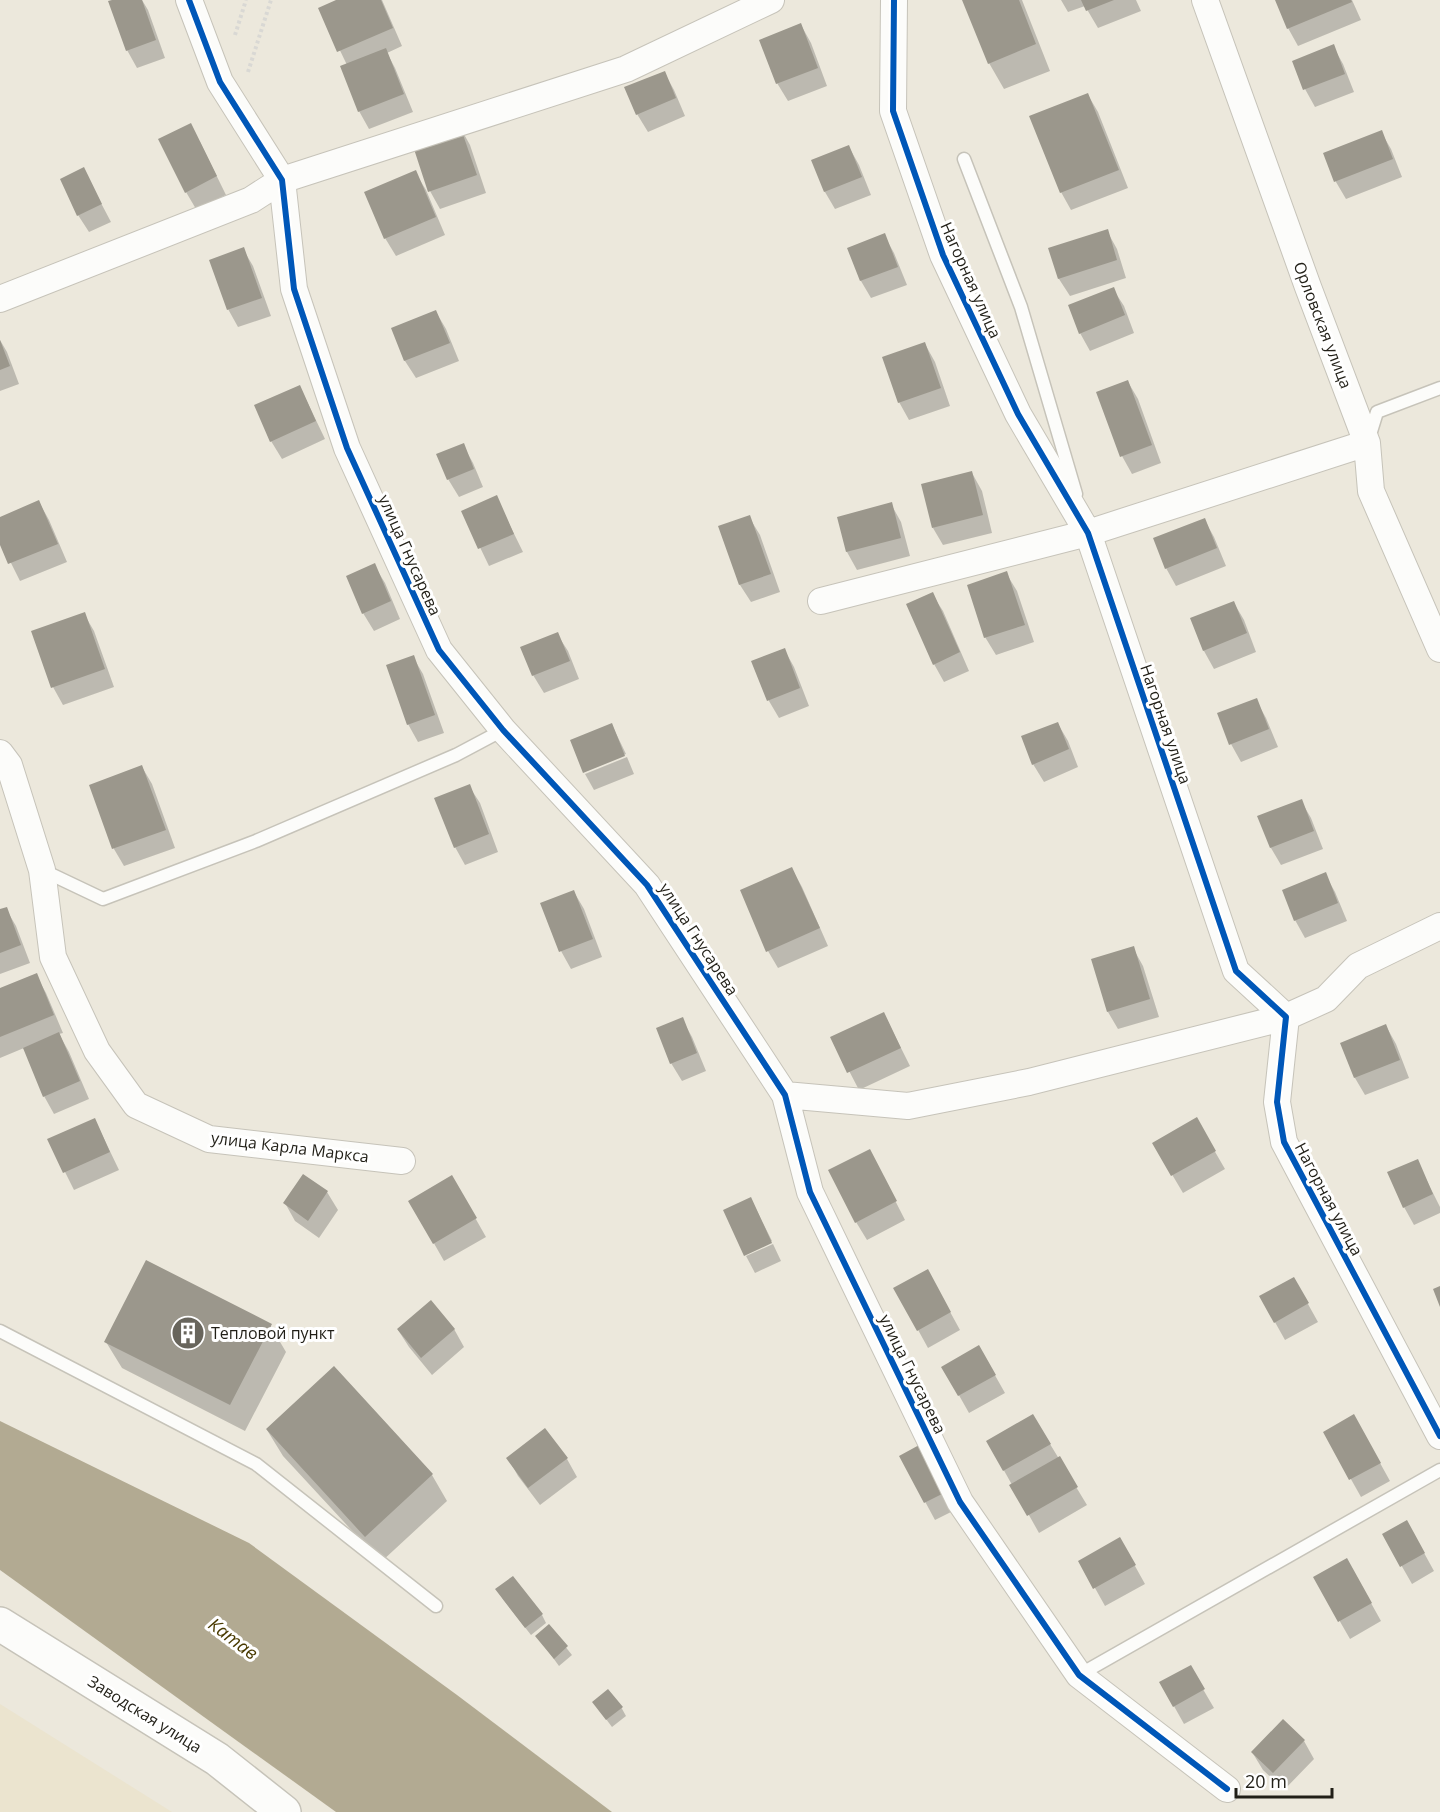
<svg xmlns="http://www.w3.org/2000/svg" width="1440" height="1812" font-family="'Open Sans',sans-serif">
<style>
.built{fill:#ebe4cf}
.water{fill:#b2aa92}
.shadow{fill:#0003}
.building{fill:#9b978c}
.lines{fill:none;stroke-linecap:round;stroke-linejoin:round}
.lane-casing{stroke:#c6c3b9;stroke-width:15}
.street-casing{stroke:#c6c3b9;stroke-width:28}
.secondary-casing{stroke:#c6c3b9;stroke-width:36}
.path{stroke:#d9d8d4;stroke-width:4;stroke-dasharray:3 3;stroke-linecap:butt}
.lane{stroke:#fcfcfa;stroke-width:12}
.street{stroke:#fcfcfa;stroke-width:26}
.secondary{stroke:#fcfcfa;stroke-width:33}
.cycleway-casing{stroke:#fff;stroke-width:10}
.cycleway{stroke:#0057b8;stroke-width:6}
.labels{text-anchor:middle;stroke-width:6;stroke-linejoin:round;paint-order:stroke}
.street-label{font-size:16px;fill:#211f17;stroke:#fff}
.poi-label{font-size:16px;fill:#211f17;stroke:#fff;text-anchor:start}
.water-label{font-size:18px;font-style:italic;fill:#493a00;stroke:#fff}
</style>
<rect width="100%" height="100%" fill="#ece8dc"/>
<path class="built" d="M0,1704L172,1812H0Z"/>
<path class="water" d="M0,1421L249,1543L457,1695L612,1812H336L0,1570Z"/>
<path class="shadow" d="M116,0H142L148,10L165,58L137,68L127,50Z
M340,0H382L402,46L387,53L395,68L413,112L369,129L359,111L347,65L320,9Z
M964,0H1022L1050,71L1004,89L989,63Z
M1061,0H1136L1141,11L1098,28L1085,6L1068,12Z
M1278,0H1352L1361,20L1298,46L1288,28Z
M801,25L811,43L827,86L788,101L777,83Z
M1333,46L1343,64L1354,92L1315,107L1305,89Z
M664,72L674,90L685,116L648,132L637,114L626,88Z
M1088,95L1098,112L1128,188L1071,210L1061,192Z
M460,127L470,145L486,193L440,209L430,191Z
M1381,132L1391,149L1402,177L1346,199L1336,182L1325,154Z
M200,142L226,195L196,209L186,192Z
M849,147L859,165L871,195L835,209L825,192L813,161Z
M83,169L111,222L89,232L78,215Z
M415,172L426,190L445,235L396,256L385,238Z
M1107,231L1117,249L1126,278L1070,296L1059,279L1050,249Z
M884,235L894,253L907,285L871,298L861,281L849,248Z
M243,249L253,266L271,316L238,327L228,309Z
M1113,289L1124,306L1134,333L1090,351L1080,333Z
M436,312L446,329L459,361L416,378L405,361L393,329Z
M0,340L7,352L19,384L0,391Z
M925,344L935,362L950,406L909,420L899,402Z
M1128,382L1138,399L1161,463L1132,474L1122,456L1098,393Z
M300,387L325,439L282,459L271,441Z
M463,445L473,463L483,487L459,497L448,479L438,455Z
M972,473L982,491L992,533L943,545L933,528Z
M496,497L523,552L489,566L463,512Z
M39,502L49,520L67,562L20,581L0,541V519Z
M891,504L901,522L910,556L857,570L847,552L838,518Z
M749,517L760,535L780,592L751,602L740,585L720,527Z
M1204,519L1214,537L1226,566L1176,586L1166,568Z
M374,565L385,583L400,619L374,631L363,613Z
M1006,573L1017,591L1034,642L996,655L985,637Z
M932,594L943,611L969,671L944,682L934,664Z
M1234,603L1244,620L1256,652L1214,669L1204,651L1192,619Z
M84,614L94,631L114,687L63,705L53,687Z
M557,634L568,651L579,679L544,693L533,675Z
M784,649L794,667L809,706L779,718L769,701L753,661Z
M413,657L423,674L444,733L418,742L408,724Z
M1256,700L1266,718L1278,747L1241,762L1231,744Z
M1058,724L1068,741L1078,767L1044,782L1033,764Z
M612,725L626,754L584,771Z
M627,757L634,774L594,790L585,774Z
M142,767L152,784L175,848L124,866L114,849L91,786Z
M469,786L480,803L498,852L465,865L455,847Z
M1301,801L1311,818L1323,849L1281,865L1271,848L1259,817Z
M792,869L802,887L828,946L778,968L768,951Z
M1325,874L1335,892L1347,921L1305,938L1295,920Z
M574,892L584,909L602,957L571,969L561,951Z
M6,909L16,926L30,963L0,974V911Z
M1133,948L1143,966L1159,1017L1118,1029L1108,1012Z
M36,975L46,993L63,1033L59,1034L69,1052L89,1099L54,1114L44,1096L24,1048L0,1058V990Z
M884,1014L910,1066L859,1090L832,1038Z
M682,1019L692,1037L706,1071L682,1081L671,1063Z
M1386,1026L1396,1044L1409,1078L1365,1095L1355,1078L1342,1044Z
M1196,1119L1225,1169L1183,1193L1154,1144Z
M95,1120L119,1170L74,1190L49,1140Z
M1417,1161L1440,1207V1213L1414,1225L1404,1207Z
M879,1169L905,1220L867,1240L856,1222Z
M304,1176L327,1192L338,1210L319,1238L295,1221L285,1203Z
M452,1177L486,1237L444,1261L410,1201Z
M751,1199L772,1241L744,1254Z
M773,1244L781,1261L755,1273L746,1256Z
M1294,1279L1318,1322L1285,1340L1261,1297Z
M895,1288H937L960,1330L928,1348Z
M270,1325L286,1352L245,1431L122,1368L106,1342Z
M454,1329L464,1347L432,1375L409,1347L398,1330Z
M979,1347L1005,1393L969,1413L943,1367Z
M1033,1416L1087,1505L1039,1533L988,1442Z
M1354,1416L1390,1481L1361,1497L1325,1433Z
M267,1430L432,1475L447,1501L381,1562L283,1456Z
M545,1430L567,1459L577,1477L540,1505L518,1476L508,1458Z
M920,1446L955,1510L935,1520L901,1457Z
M1407,1522L1434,1571L1412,1584L1384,1535Z
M1120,1539L1145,1584L1105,1606L1080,1561Z
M1347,1560L1381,1621L1350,1639L1315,1578Z
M502,1598L542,1615L546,1623L531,1635Z
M549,1626L572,1655L559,1666L537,1636Z
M1190,1667L1214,1708L1184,1724L1161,1683Z
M594,1703L621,1707L626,1716L612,1727Z
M1304,1741L1314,1759L1284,1790L1263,1770L1252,1752Z"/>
<path class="building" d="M112,0H142L156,40L126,51L108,1Z
M336,0H381L393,28L337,52L318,8Z
M962,0H1019L1036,44L988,64Z
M1081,0H1114L1086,11Z
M1275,0H1351L1352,2L1287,29Z
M801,23L818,68L776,84L759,40Z
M1334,44L1345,74L1303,90L1292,61Z
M386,48L404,94L358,112L340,66Z
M665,71L676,98L636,115L624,87Z
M1088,93L1119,170L1060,193L1029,116Z
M191,123L217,176L185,193L158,139Z
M460,126L477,175L428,192L412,143Z
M1382,130L1393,159L1334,182L1323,153Z
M849,145L862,177L824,192L811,160Z
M84,167L102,204L77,216L60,179Z
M416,170L436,217L384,239L364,192Z
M1108,229L1117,260L1058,279L1048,248Z
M885,233L898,267L860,281L847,248Z
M244,247L262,298L227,310L209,260Z
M1114,287L1125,315L1079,334L1068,305Z
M436,310L450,343L404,361L391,328Z
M0,340L10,366L0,370Z
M925,342L941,388L898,403L882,357Z
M1128,380L1152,445L1120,457L1096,392Z
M300,385L316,421L270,442L254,405Z
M464,443L474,469L447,480L436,454Z
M972,471L983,515L932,528L921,484Z
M497,495L514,534L478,549L461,511Z
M39,500L58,544L8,564L0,545V517Z
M892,502L901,538L846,552L837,517Z
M750,515L771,574L739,585L718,526Z
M1205,518L1217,548L1165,569L1153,538Z
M375,563L391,601L362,614L346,576Z
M1007,571L1025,625L984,638L967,585Z
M933,592L960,652L933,665L906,604Z
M1234,601L1247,633L1203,651L1190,618Z
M85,612L105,669L51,688L31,631Z
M558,632L570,661L532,676L520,647Z
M785,648L800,688L767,701L751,661Z
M414,655L435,715L407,725L386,665Z
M1257,698L1269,729L1229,745L1217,713Z
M1058,722L1069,749L1032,765L1021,736Z
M612,723L625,756L583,773L570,740Z
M142,765L166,830L112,849L89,785Z
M470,784L489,834L454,848L434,798Z
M1302,799L1314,831L1270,848L1257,816Z
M792,867L820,928L766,952L740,890Z
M1326,872L1338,903L1294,921L1282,890Z
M574,890L593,939L559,952L540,903Z
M7,907L21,945L0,953V909Z
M1134,946L1150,999L1107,1012L1091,959Z
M37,973L54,1015L0,1037V988Z
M884,1012L901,1048L847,1073L830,1037Z
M683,1017L697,1053L670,1064L656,1028Z
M1386,1024L1400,1060L1354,1078L1340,1043Z
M59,1032L80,1081L43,1097L23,1048Z
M1197,1117L1216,1151L1171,1176L1152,1143Z
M95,1118L110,1152L63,1173L47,1139Z
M870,1149L897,1201L855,1223L828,1170Z
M1418,1159L1433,1194L1403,1208L1387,1172Z
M303,1174L328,1191L308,1221L283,1203Z
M452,1175L477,1218L433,1244L408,1201Z
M751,1197L772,1243L744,1256L723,1210Z
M146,1260L272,1324L230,1405L104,1342Z
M928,1269L951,1312L917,1331L893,1288Z
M1294,1277L1309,1303L1274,1323L1259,1296Z
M1440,1286V1307L1433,1289Z
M431,1300L455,1329L421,1358L397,1329Z
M979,1345L996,1375L958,1396L941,1367Z
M334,1366L433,1474L365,1537L266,1429Z
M1033,1414L1051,1444L1003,1471L986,1441Z
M1354,1414L1381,1463L1349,1480L1323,1432Z
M545,1428L568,1458L528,1488L506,1458Z
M921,1444L946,1492L924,1503L899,1456Z
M1060,1456L1078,1487L1027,1516L1009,1485Z
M1407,1520L1425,1553L1400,1567L1382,1534Z
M1120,1537L1136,1565L1093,1589L1078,1561Z
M1347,1558L1372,1603L1338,1622L1313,1577Z
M513,1576L543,1614L525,1628L495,1589Z
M549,1624L568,1646L554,1659L535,1636Z
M1191,1665L1205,1689L1173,1707L1159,1682Z
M608,1689L623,1707L606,1720L592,1702Z
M1283,1719L1305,1740L1273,1773L1251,1752Z"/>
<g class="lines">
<defs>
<path id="lane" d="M964,159L1021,307L1076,494
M1369,438L1377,412L1440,388
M42,870L103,899L256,841L456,755L503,730
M0,1331L256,1464L436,1606
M1079,1675L1440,1470"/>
<path id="street" d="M189,0L220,82L282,180L294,289L347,448L439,650L503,730L647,885L785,1095L810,1192L960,1502L1079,1675L1227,1789
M894,0L893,111L943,255L1018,414L1088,533L1236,971L1286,1017L1277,1102L1284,1142L1440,1436
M1205,0L1308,287L1367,443L1371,491L1440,649
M0,299L251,200L282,180L626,69L771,0
M821,601L1088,533L1367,443
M0,753L9,765L42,870L53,957L97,1051L136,1105L209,1139L402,1161
M785,1095L908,1106L1029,1082L1286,1017L1326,999L1358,966L1440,926"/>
<path id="secondary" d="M0,1624L217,1759L284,1812"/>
</defs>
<use href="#lane" class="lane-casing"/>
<use href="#street" class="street-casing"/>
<use href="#secondary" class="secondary-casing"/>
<path class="path" d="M235,35L246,0
M248,72L271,0"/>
<use href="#lane" class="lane"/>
<use href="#street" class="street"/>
<use href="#secondary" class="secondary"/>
<defs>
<path id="cycleway" d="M189,0L220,82L282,180L294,289L347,448L439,650L503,730L647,885L785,1095L810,1192L960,1502L1079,1675L1227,1789
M894,0L893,111L943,255L1018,414L1088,533L1236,971L1286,1017L1277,1102L1284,1142L1440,1436"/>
</defs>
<use href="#cycleway" class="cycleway-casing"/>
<use href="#cycleway" class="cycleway"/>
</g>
<defs>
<symbol id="building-disc" viewBox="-11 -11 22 22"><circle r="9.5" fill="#68655c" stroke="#fff"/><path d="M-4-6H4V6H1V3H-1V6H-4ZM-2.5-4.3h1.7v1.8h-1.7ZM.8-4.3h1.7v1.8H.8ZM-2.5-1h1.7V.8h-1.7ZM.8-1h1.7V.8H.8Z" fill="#fff"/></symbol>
</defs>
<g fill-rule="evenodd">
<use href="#building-disc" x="169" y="1314" width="38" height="38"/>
</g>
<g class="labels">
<g class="street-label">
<text transform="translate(971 280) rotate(66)" y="6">Нагорная улица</text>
<text transform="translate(1323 325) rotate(69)" y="6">Орловская улица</text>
<text transform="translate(410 555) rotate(66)" y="6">улица Гнусарева</text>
<text transform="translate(1166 724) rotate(71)" y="6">Нагорная улица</text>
<text transform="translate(699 939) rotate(57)" y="6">улица Гнусарева</text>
<text transform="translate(290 1147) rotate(7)" y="6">улица Карла Маркса</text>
<text transform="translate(1329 1199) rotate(62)" y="6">Нагорная улица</text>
<text transform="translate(913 1374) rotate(64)" y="6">улица Гнусарева</text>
<text transform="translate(145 1714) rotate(32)" y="6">Заводская улица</text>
</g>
<g class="poi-label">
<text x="211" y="1339">Тепловой пункт</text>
</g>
<g class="water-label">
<text transform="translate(233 1639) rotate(37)" y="6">Катав</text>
</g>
</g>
<path d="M1236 1788v9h96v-9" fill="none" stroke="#211f17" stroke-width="3"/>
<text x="1245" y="1788" font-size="18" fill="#211f17" stroke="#ffffff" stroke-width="4.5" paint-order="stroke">20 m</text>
</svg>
